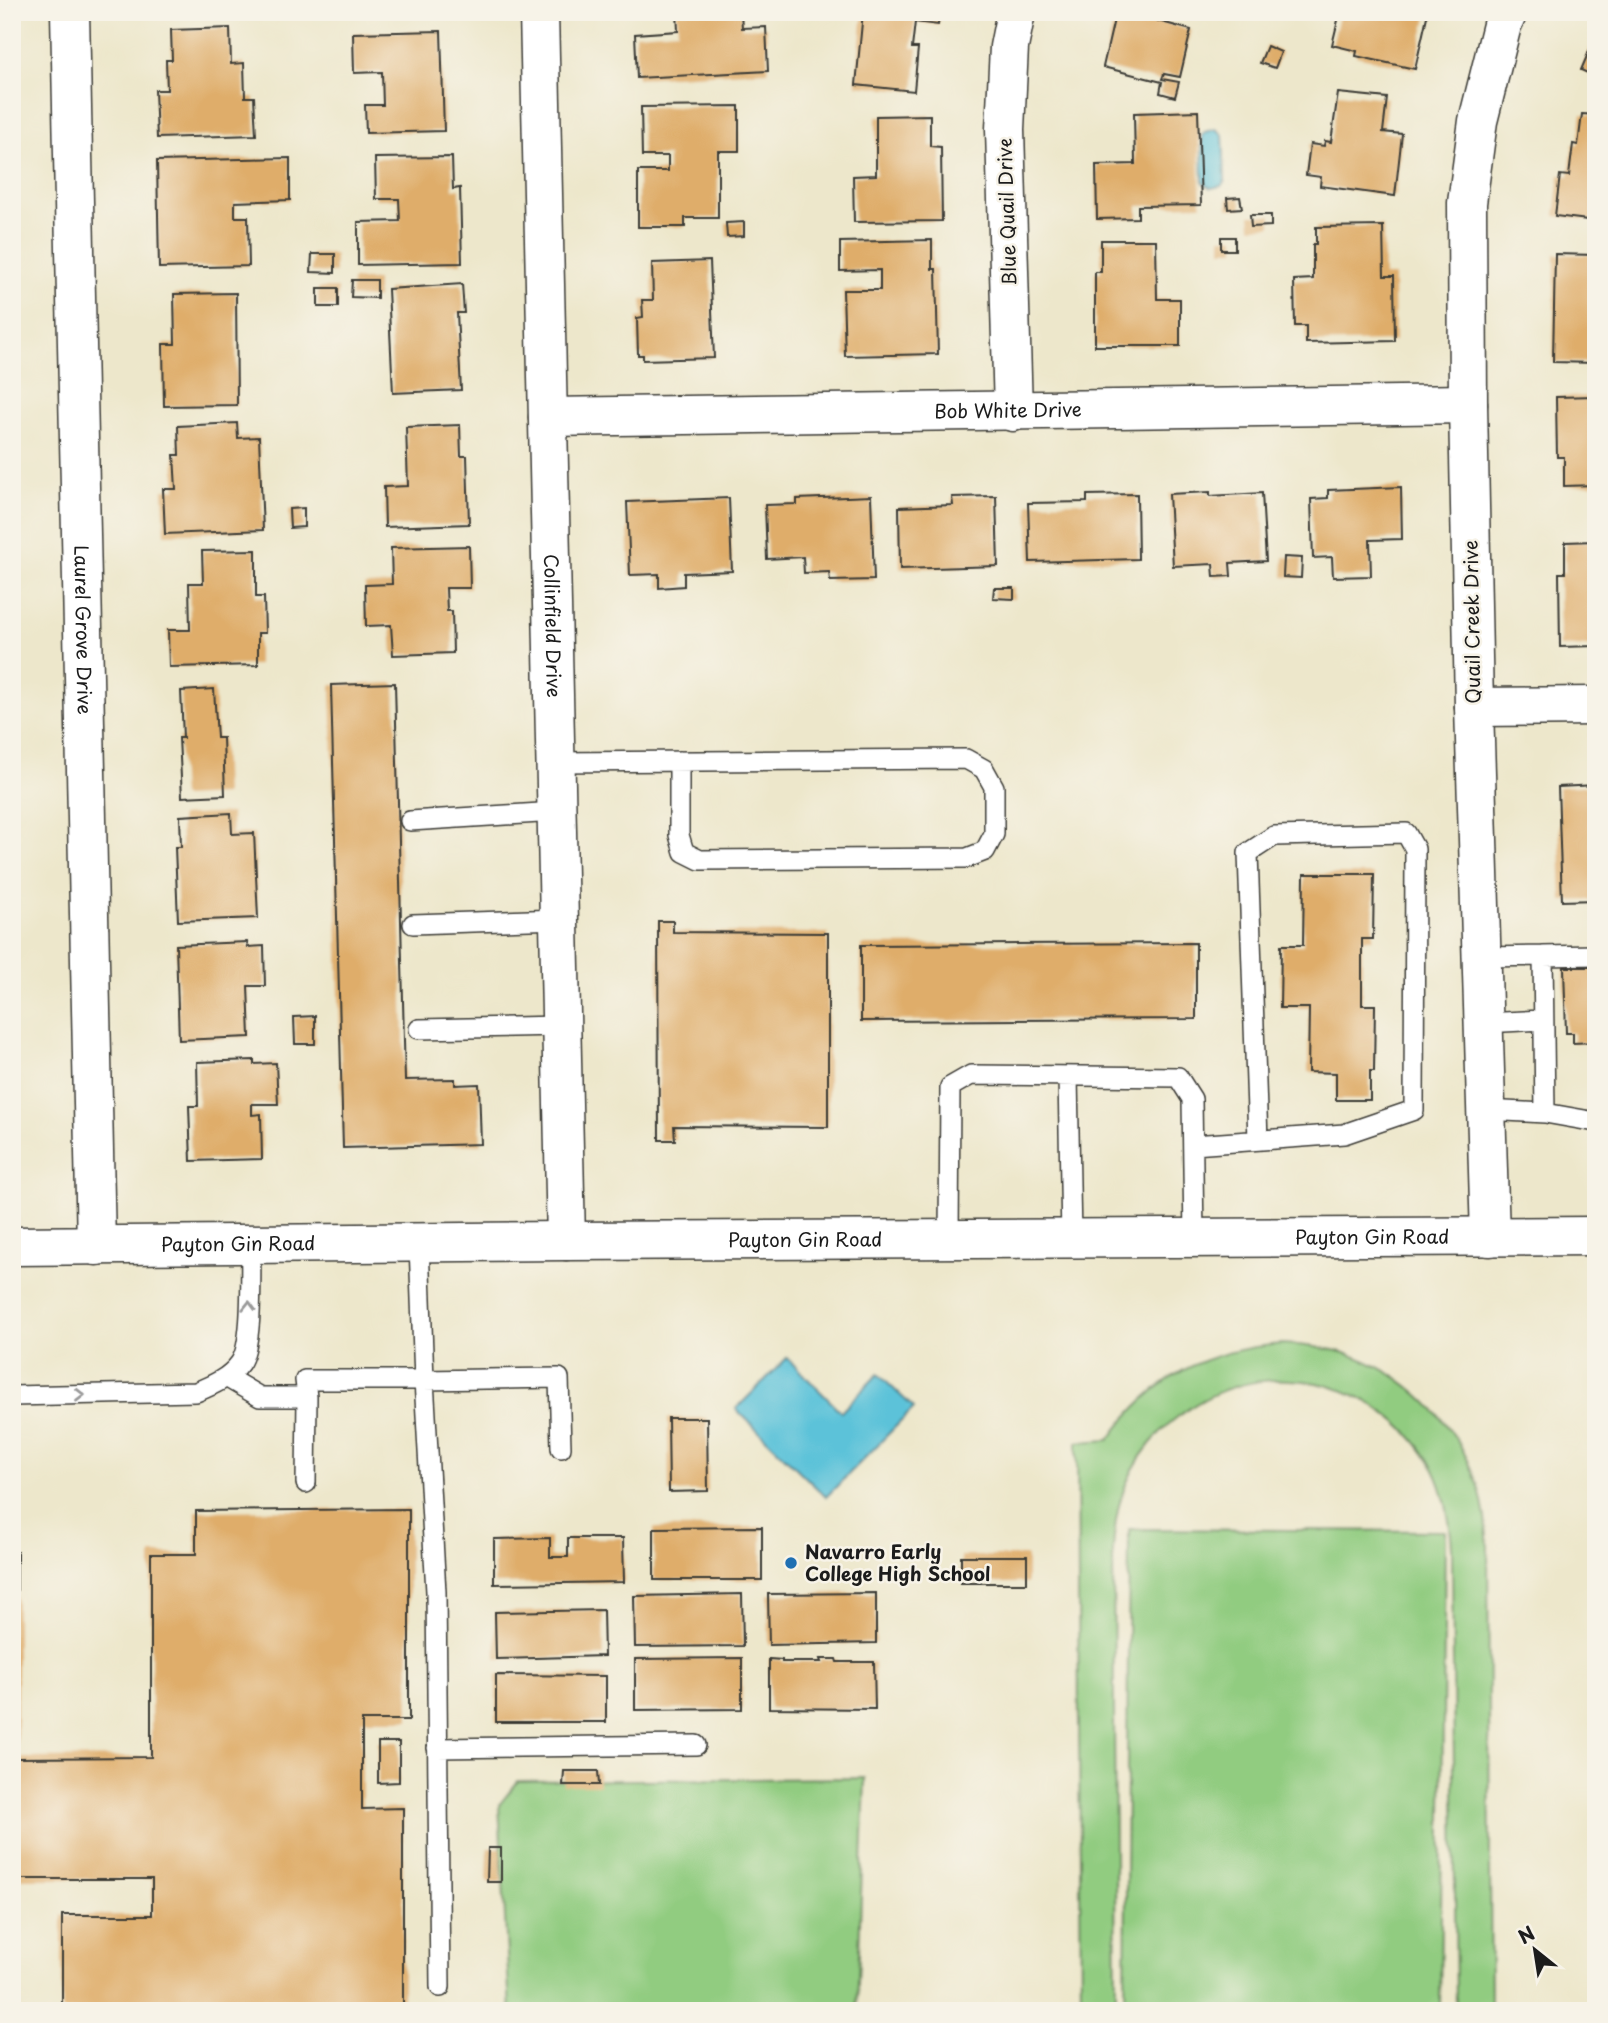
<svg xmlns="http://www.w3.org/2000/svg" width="1608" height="2023" font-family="'Playpen Sans',sans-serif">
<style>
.green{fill:#91cc80;stroke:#56744e;stroke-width:2}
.water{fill:#5bc2d9;stroke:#3c6f7a;stroke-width:2}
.building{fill:#dfad6a}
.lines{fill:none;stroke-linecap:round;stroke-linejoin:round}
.service-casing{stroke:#3b3a36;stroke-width:22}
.minor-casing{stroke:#3b3a36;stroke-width:41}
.tertiary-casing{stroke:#3b3a36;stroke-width:41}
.service{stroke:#fff;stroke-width:19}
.minor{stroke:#fff;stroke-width:38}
.tertiary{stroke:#fff;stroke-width:38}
.oneway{stroke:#999}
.poi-dot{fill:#1f6fb2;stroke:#f7f3e8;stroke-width:2.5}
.labels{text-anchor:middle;stroke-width:5;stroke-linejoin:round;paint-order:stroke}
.street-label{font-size:19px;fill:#1c1c1c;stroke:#f7f3e8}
.poi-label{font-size:19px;font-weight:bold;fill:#1c1c1c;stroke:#f7f3e8;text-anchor:start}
</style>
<rect width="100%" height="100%" fill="#f7f3e8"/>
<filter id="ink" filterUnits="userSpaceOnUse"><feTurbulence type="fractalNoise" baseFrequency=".0143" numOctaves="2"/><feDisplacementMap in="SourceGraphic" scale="14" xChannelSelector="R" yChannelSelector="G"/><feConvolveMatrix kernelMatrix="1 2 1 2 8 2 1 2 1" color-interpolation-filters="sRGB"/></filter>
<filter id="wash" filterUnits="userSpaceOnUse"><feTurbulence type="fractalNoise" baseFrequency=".00686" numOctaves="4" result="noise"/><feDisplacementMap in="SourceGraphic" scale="28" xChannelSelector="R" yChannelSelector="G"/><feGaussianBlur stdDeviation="1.57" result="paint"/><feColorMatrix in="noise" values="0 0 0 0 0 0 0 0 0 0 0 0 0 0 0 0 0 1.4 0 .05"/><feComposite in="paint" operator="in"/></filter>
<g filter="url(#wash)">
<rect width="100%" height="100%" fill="#ede7cb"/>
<path class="green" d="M1282,1344C1303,1345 1324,1347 1345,1353C1406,1372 1457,1422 1477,1483C1484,1504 1486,1525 1488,1546L1491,2011H1456L1452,1547C1450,1520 1446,1494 1434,1470C1389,1384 1278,1354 1196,1404C1161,1425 1133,1459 1121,1498C1116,1515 1114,1532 1113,1550L1116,2011H1081L1077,1442L1109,1440C1154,1376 1205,1350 1282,1344Z
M1129,1529L1445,1531L1440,2011H1125Z
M865,1778L857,2011H510L499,1805L518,1781Z"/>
<path class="water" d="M1216,129L1223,135L1225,181L1221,186L1211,188L1203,183L1202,135L1205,132Z
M787,1358L841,1412L878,1374L914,1408L826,1497L736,1409Z"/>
<g id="blocks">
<path class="building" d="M677,12H741L742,28L766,27L768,71L637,78L635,34L678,31Z
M863,12H940L938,25L915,22L912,48H918L914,91L856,85Z
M1107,12H1160L1158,21L1191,30L1180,77L1164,74L1162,79L1179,82L1175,97L1160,93L1162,82L1103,67L1115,15Z
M1340,12H1428L1415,69L1356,56L1357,51L1332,45Z
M230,28L231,64L244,63L245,97H254L256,135L157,138L155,90H167L166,60H172L171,30Z
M441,31L444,131L366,133L365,105H383L382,72L354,73L353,33Z
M1596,35V77L1581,70Z
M1267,46L1281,52L1275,68L1260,63Z
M1338,93L1387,98L1383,132L1402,134L1395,196L1320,186L1321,177L1306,175L1310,144L1324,146L1325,141L1331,142Z
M739,106V151H718V218H685V227H638V171H668V156H642L641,107Z
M1198,111L1201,205L1138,206V218L1097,219L1096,165L1135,164L1134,113Z
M1582,114L1596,115V221L1555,216L1560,175L1569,176L1573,144L1578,145Z
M930,115V146L941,147L942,221L854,222L853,176L876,175V116Z
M452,157L453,189L460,188L462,263L358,265V222L400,221L399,199H376L375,158Z
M290,158V200L235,202V217H248L249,266L159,268L157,161Z
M1240,197L1242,208L1228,209L1227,198Z
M1250,215H1271V226L1251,227Z
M744,222V236L727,237L726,223Z
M1383,226L1384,276H1394L1395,341L1306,343V326H1295L1294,280L1313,279V244H1316V227Z
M1221,237H1235V250H1221Z
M932,240V269H936L938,354L845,356L843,290H880V270L840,271V242Z
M1101,240H1156L1157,299H1180V346H1095V272H1101Z
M312,254H335V273L311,272Z
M1555,254L1596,255V363L1553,362Z
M710,261L714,358L643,360V355H638L637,318L643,317L642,300H653L652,263Z
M352,280H377V298L351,297Z
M462,284L464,313H457L461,390L393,393L388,289Z
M318,288H338V307H318Z
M236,293L237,405L164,406L163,344H175L174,294Z
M1596,396V485L1564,486V457H1557L1556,397Z
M237,423L238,438L259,437L263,530L165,534L163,489H176L174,455H179L178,426Z
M460,425L461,456H467L469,524L385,527L384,487L408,486L406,427Z
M1401,487L1402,539L1370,540L1371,576L1333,577L1332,557L1313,558L1311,499L1328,498V490Z
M1210,492V496L1262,493L1266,561L1230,563L1231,576L1214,577L1213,564L1173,566L1169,494Z
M1137,494L1138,559L1030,562L1028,503L1087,502V495Z
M871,496L874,580L830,581L829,572L804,573L803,557L767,559L765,505L797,504V499Z
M996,496L998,566L900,569L899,507L953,505L952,497Z
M729,498L732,571L684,573V586L659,588V574L630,575L627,502Z
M304,508V527L290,528L289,509Z
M1596,541V646L1560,647L1559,573H1565V542Z
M469,546L470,588H446L447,611H452L453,653L393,655L391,625L366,626L365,585L392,584L391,548Z
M256,550V597H264L265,633H258V665L169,667L168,630H190L189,583H203L202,551Z
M1284,557L1302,558L1301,578L1283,577Z
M994,588H1014V599L993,598Z
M395,683L405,1080L455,1079V1085L479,1084L481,1144L343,1148L331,685Z
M214,689L217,738H223L225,795L182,797L179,738H183L181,691Z
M1596,785V900L1562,901L1558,787Z
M231,813L232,834L254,833L258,918L178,921L175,847H181L180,816Z
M1304,874H1374L1373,939H1362V1005H1375L1374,1071H1370V1100H1336V1073L1308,1072L1309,1008H1280L1281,945H1303Z
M658,921H673V932L828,933V1127L674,1126L675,1140H659Z
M247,942L248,947L264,946L265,986H248L250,1037L179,1040L176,945Z
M1196,943V1019L861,1021V945Z
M1564,967H1596V1042L1573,1043V1033H1566Z
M315,1016V1044H295L294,1017Z
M254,1060V1064L276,1063L278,1104H252V1115L261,1114L262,1159L191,1161L189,1106H198L197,1062Z
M668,1418H707L708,1491L669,1492Z
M409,1509V1720H362V1809L403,1808V2011H62V1915H152V1879H18V2011H12V1552H17V1758L151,1757V1554H196V1511Z
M762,1527V1580H654V1528Z
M550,1538V1557H568V1538H623L624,1582L494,1584V1539Z
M961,1556H1027V1583H961Z
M876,1593V1643L769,1645L768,1594Z
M742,1594L743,1646L635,1647L634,1596Z
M603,1610L604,1656L496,1659L495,1612Z
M742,1658V1709L635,1710V1659Z
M769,1659L782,1660V1662H821L820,1659H836L837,1662H874L875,1709L769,1708Z
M496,1675L606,1676V1722H496Z
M378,1742H399V1782L378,1783Z
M564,1771H598L599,1785H563Z
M488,1848H501V1882H487Z"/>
</g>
</g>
<g filter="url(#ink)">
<use href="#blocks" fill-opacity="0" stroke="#3b3a36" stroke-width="2"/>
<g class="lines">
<defs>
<path id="service" d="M555,762C692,761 829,760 966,759L984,769L994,787V834L985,851L967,858L700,860L684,852L679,835V761
M410,821L556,812
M413,924L559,919
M1596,955L1543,956L1545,1113L1596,1122
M1481,957L1543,956
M1484,1023L1543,1020
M419,1029L561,1026
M1068,1076L1071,1239
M1486,1110L1545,1113
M1193,1145L1344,1134L1414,1110L1415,849L1406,833L1274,836L1248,853L1258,1140
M949,1240L950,1087L971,1075L1178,1077L1192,1099L1194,1239
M226,1377L260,1397H307L305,1380H424L419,1244
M12,1396L196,1392C213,1385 229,1378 240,1363C254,1343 250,1270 251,1244
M306,1483L307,1397
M437,1748L696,1745
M440,1987L436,1592L424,1380L559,1378L561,1448"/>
<g id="minor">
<path id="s1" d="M70,12L96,1246"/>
<path d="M1013,412L1005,129L1009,47L1016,12"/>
<path id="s2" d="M548,417L1468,404"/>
<path d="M1474,707L1596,706"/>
<path d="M1490,1237L1474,707L1468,404L1467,203L1478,121L1502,25L1508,12"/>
</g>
<g id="tertiary">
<path id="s3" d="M539,12L566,1241"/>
<path id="s4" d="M12,1246L566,1241L1596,1236"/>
</g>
</defs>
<use href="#service" class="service-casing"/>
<use href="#minor" class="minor-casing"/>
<use href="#tertiary" class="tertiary-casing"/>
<use href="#service" class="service"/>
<use href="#minor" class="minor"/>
<use href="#tertiary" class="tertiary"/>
</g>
<defs><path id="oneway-chevron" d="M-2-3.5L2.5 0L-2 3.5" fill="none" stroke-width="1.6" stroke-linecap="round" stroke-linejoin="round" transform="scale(1.75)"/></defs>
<g class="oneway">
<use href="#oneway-chevron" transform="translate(249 1306) rotate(-89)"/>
<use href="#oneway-chevron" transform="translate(80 1395)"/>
</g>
</g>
<circle class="poi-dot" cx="791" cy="1563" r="7"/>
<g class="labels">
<g class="street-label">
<text transform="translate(1007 212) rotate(-92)" y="7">Blue Quail Drive</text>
<text dy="7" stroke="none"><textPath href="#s2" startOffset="460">Bob White Drive</textPath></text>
<text transform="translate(1472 622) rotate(-91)" y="7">Quail Creek Drive</text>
<text dy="7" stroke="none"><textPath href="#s3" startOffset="614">Collinfield Drive</textPath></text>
<text dy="7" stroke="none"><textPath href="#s1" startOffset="618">Laurel Grove Drive</textPath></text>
<text dy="7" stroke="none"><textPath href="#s4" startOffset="1360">Payton Gin Road</textPath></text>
<text dy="7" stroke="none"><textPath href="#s4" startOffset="793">Payton Gin Road</textPath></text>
<text dy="7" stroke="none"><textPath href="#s4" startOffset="226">Payton Gin Road</textPath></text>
</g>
<g class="poi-label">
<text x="805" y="1559">Navarro Early<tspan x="805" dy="22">College High School</tspan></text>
</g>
</g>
<rect width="1608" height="2023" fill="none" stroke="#f7f3e8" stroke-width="42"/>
<g transform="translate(1535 1950) rotate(330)" stroke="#f7f3e8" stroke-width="5" paint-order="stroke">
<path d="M0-5L12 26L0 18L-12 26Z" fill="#1c1c1c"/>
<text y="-10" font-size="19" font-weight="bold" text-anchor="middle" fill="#1c1c1c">N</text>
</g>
</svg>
